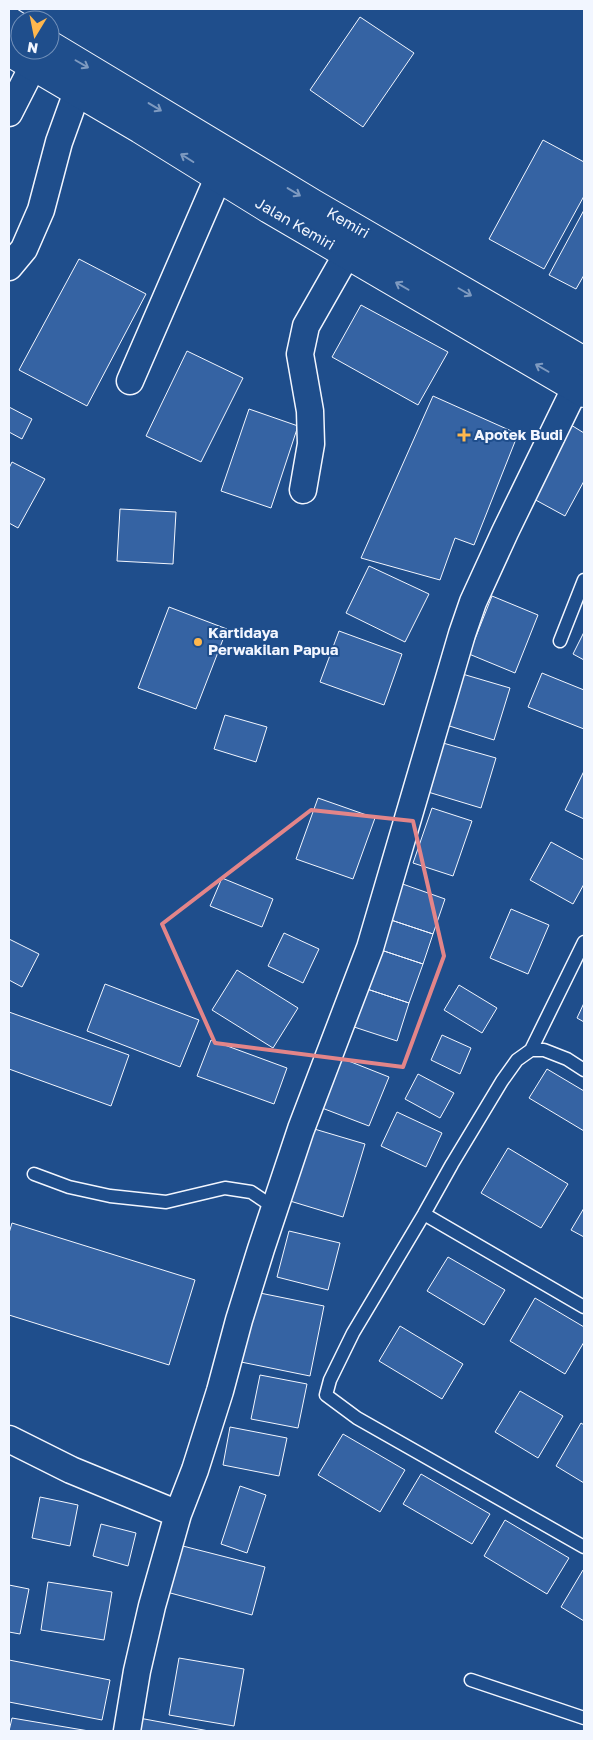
<svg xmlns="http://www.w3.org/2000/svg" width="593" height="1740" font-family="'Golos Text',sans-serif">
<style>
.building{fill:#3563a3;stroke:#f2f6ff}
.lines{fill:none;stroke-linecap:round;stroke-linejoin:round}
.lane-casing{stroke:#f2f6ff;stroke-width:15}
.street-casing{stroke:#f2f6ff;stroke-width:29}
.highway-casing{stroke:#f2f6ff;stroke-width:30}
.lane{stroke:#1f4e8c;stroke-width:12}
.street{stroke:#1f4e8c;stroke-width:26}
.highway{stroke:#1f4e8c;stroke-width:28}
.oneway{stroke:#7e9ac0}
.marked{fill:none;stroke:#e38589;stroke-width:4;stroke-linejoin:round}
.poi-dot{fill:#ffb74d;stroke:#1f4e8c;stroke-width:2}
.labels{text-anchor:middle;stroke-width:4;stroke-linejoin:round;paint-order:stroke}
.street-label{font-size:15px;fill:#f2f6ff;stroke:#1f4e8c}
.poi-label{font-size:15px;font-weight:bold;fill:#f2f6ff;stroke:#1f4e8c;text-anchor:start}
</style>
<rect width="100%" height="100%" fill="#1f4e8c"/>
<path class="building" d="M360,17L414,53L363,127L310,90Z
M543,140L584,162V196L544,269L489,239Z
M584,210V275L576,289L549,275Z
M79,259L146,294L87,406L19,370Z
M361,305L448,352L418,405L332,357Z
M187,351L243,378L201,462L146,436Z
M433,396L518,434L474,545L455,538L440,580L361,558Z
M9,407L32,419L22,439L9,432Z
M249,409L298,426L271,508L221,491Z
M571,425L584,433V481L565,516L532,498Z
M12,462L45,479L18,528L9,523V468Z
M120,509L176,512L173,564L117,561Z
M369,566L429,594L405,642L346,613Z
M492,596L538,615L515,673L469,654Z
M169,607L227,629L196,709L138,688Z
M339,631L402,654L384,705L320,682Z
M584,632V660L573,654Z
M459,673L510,688L494,740L443,724Z
M542,673L584,690V729L528,707Z
M225,715L267,727L256,762L214,749Z
M443,743L496,758L481,808L428,792Z
M584,771V819L565,810Z
M318,798L375,818L353,879L296,859Z
M432,808L472,821L453,876L413,863Z
M551,842L584,860V884L573,904L530,880Z
M222,878L273,899L262,927L210,906Z
M397,882L445,899L433,934L385,918Z
M511,909L549,925L528,974L490,958Z
M385,918L433,934L423,964L375,948Z
M284,933L319,949L303,983L268,966Z
M9,939L39,954L22,987L9,980Z
M375,948L423,964L409,1003L361,987Z
M237,970L298,1008L273,1048L212,1010Z
M105,984L199,1020L180,1067L87,1031Z
M459,985L497,1008L482,1033L444,1010Z
M361,987L409,1003L397,1041L348,1025Z
M584,1003V1022L577,1018Z
M9,1012L129,1055L111,1106L9,1069Z
M442,1035L471,1048L460,1074L431,1060Z
M211,1040L287,1068L274,1104L197,1076Z
M341,1058L389,1077L369,1126L322,1108Z
M547,1069L584,1091V1131L529,1098Z
M418,1074L454,1093L440,1118L405,1099Z
M397,1112L442,1133L426,1167L381,1146Z
M311,1128L365,1144L343,1217L290,1201Z
M508,1148L568,1184L541,1228L481,1193Z
M584,1208V1237L571,1230Z
M12,1223L195,1280L169,1365L9,1315V1233Z
M289,1231L340,1243L328,1290L277,1277Z
M448,1257L505,1290L484,1325L427,1291Z
M255,1292L324,1306L310,1376L241,1362Z
M535,1298L584,1327V1342L565,1374L510,1341Z
M400,1326L463,1364L442,1399L379,1361Z
M260,1375L307,1384L298,1428L251,1419Z
M520,1391L563,1416L538,1458L495,1432Z
M581,1423L584,1425V1483L556,1466Z
M230,1427L287,1438L279,1476L223,1465Z
M343,1434L405,1470L380,1512L318,1475Z
M421,1474L490,1514L472,1544L403,1504Z
M240,1486L266,1495L247,1553L221,1544Z
M40,1497L78,1505L70,1546L32,1538Z
M505,1520L569,1558L547,1594L484,1556Z
M101,1524L136,1533L128,1566L93,1556Z
M175,1544L265,1567L252,1615L163,1591Z
M583,1570H584V1621L561,1607Z
M48,1582L112,1592L104,1640L41,1630Z
M9,1585L29,1589L20,1634L9,1632Z
M179,1658L244,1669L234,1726L169,1715Z
M9,1660L110,1680L102,1720L9,1702Z
M12,1718L89,1731H9Z
M139,1718L209,1731H137Z"/>
<g class="lines">
<defs>
<path id="lane" d="M560,641L584,580
M531,1050L584,942
M584,1070L567,1059L544,1050H531L517,1060L502,1081L452,1164L424,1214L353,1333L330,1380L326,1395L357,1418L584,1547
M34,1174L69,1187L110,1196L166,1202L225,1188L251,1192L275,1208
M424,1214L584,1307
M471,1680L584,1718"/>
<path id="street" d="M9,113L33,66
M9,267L24,249L41,210L59,142L77,92
M130,381L218,178
M303,490L311,444L310,411L300,354L306,326L347,254
M9,1439L71,1470L178,1514
M127,1731L137,1671L152,1606L178,1514L195,1470L220,1391L239,1320L261,1249L301,1129L370,948L462,634L473,602L505,532L584,370"/>
<path id="highway" d="M9,21L20,28
M50,45L314,204L584,361
M9,52L140,129L269,209L584,393"/>
</defs>
<use href="#lane" class="lane-casing"/>
<use href="#street" class="street-casing"/>
<use href="#highway" class="highway-casing"/>
<use href="#lane" class="lane"/>
<use href="#street" class="street"/>
<use href="#highway" class="highway"/>
</g>
<defs><path id="oneway-shaft" d="M-6 0H5M1.5-3L5.5 0L1.5 3" fill="none" stroke-width="1.6" stroke-linecap="round" stroke-linejoin="round" transform="scale(1.25)"/></defs>
<g class="oneway">
<use href="#oneway-shaft" transform="translate(82 64) rotate(30)"/>
<use href="#oneway-shaft" transform="translate(155 107) rotate(31)"/>
<use href="#oneway-shaft" transform="translate(187 158) rotate(-148)"/>
<use href="#oneway-shaft" transform="translate(294 192) rotate(31)"/>
<use href="#oneway-shaft" transform="translate(402 286) rotate(-150)"/>
<use href="#oneway-shaft" transform="translate(465 292) rotate(30)"/>
<use href="#oneway-shaft" transform="translate(542 368) rotate(-150)"/>
</g>
<path class="marked" d="M311,810L413,821L444,956L403,1067L215,1043L162,924Z"/>
<g class="poi-dot">
<path d="M461.5 427.5h5v5h5v5h-5v5h-5v-5h-5v-5h5z"/>
<circle cx="198" cy="642" r="5"/>
</g>
<g class="labels">
<g class="street-label">
<text transform="translate(348 223) rotate(30)" y="5">Kemiri</text>
<text transform="translate(295 224) rotate(30)" y="5">Jalan Kemiri</text>
</g>
<g class="poi-label">
<text x="474" y="440">Apotek Budi</text>
<text x="208" y="638">Kartidaya<tspan x="208" dy="17">Perwakilan Papua</tspan></text>
</g>
</g>
<rect width="593" height="1740" fill="none" stroke="#f2f6ff" stroke-width="20"/>
<g transform="translate(35 35) rotate(190)"><circle r="24" fill="#1f4e8c" stroke="#7391ba"/>
<path d="M0-4L9 19L0 12L-9 19Z" fill="#ffb74d"/>
<text y="-8" font-size="14" font-weight="bold" text-anchor="middle" fill="#f2f6ff">N</text>
</g>
</svg>
